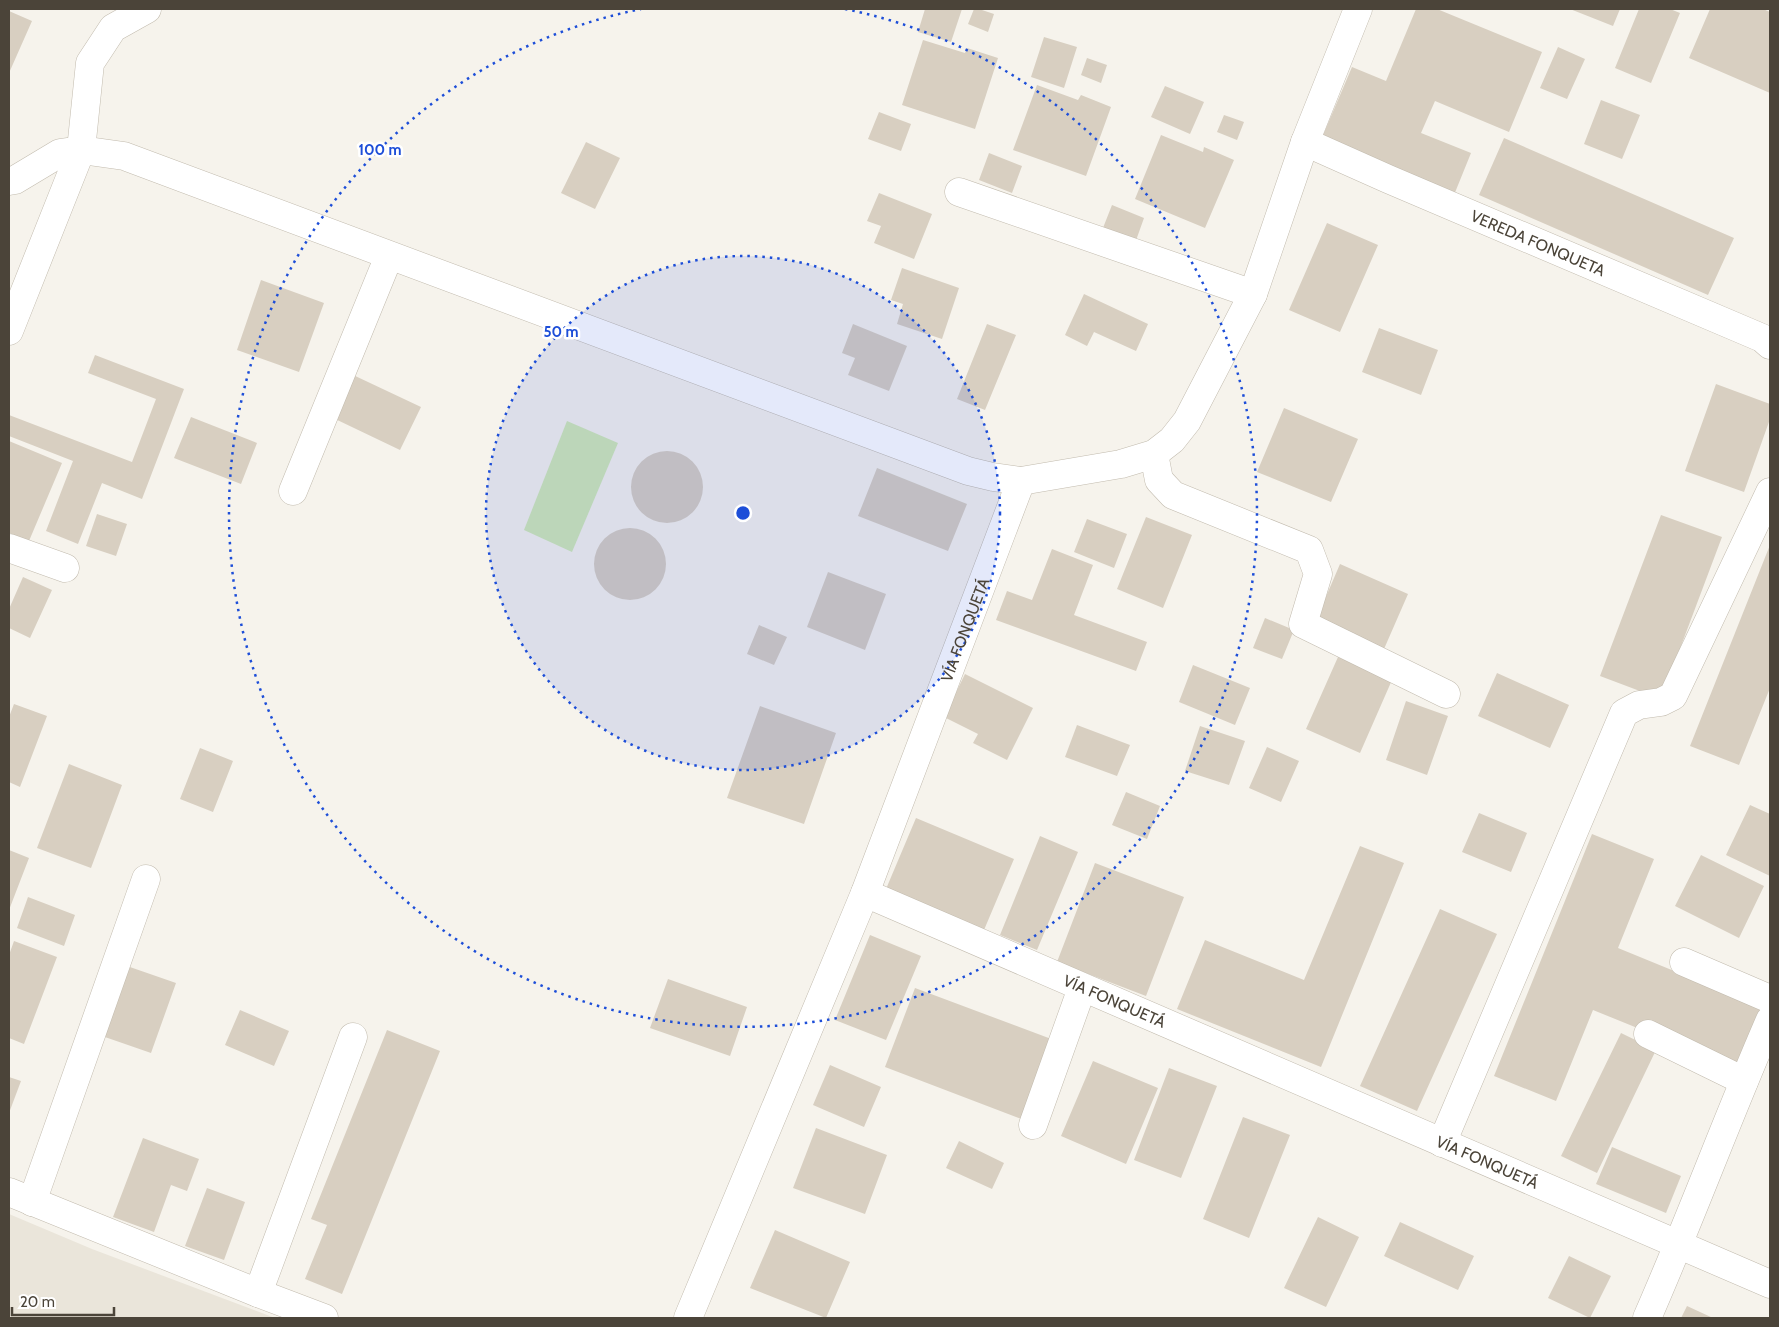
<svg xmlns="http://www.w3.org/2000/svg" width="1779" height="1327" font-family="Cabin,sans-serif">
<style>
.residential{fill:#eae5da}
.green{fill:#d2eab5}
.building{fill:#d8cfc1}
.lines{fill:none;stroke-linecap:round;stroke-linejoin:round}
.minor-casing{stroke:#c2bbae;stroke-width:29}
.minor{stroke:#fff;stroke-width:28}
.ring{fill:none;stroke:#1d4ed8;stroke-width:2.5;stroke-dasharray:2.5 5}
.labels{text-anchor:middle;stroke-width:5;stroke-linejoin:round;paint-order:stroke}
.street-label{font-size:16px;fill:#4b4439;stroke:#fff}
.centre{fill:#1d4ed8;stroke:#fff;stroke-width:2.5}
.ring-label{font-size:15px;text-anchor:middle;font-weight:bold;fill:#1d4ed8;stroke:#fff;stroke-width:5;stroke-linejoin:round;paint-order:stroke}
</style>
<rect width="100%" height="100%" fill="#f6f3ec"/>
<path class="residential" d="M9,1214L92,1249L275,1318H9Z"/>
<path class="green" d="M567,421L618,443L572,552L524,530Z"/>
<path class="building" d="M925,9H962L951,42L918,32Z
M974,9H979L994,14L988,32L968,24Z
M1416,9H1437L1542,52L1509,132L1435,101L1421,133L1471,153L1454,195L1321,140L1352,67L1386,81Z
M1570,9H1620L1613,26Z
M1639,9H1670L1680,13L1651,83L1615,68Z
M1710,9H1763L1770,12V93L1689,58Z
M9,11L32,21L9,73Z
M1044,37L1077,47L1064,88L1031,77Z
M923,40L965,53L967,48L998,58L975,129L902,105Z
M1558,47L1585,59L1567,99L1540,88Z
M1087,58L1107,65L1101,83L1081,75Z
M1037,85L1078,100L1081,95L1111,107L1086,176L1013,150Z
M1165,86L1204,102L1190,134L1151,117Z
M1601,100L1640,115L1622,159L1584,144Z
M879,112L911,124L901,151L868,139Z
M1224,115L1244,122L1237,140L1217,132Z
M1161,135L1203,152L1204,147L1234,160L1205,228L1135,199Z
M1504,138L1734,238L1708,295L1479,195Z
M586,142L620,158L595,209L561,193Z
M989,153L1022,166L1012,193L979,180Z
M879,193L932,214L914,259L874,243L881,226L867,221Z
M1112,205L1144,218L1134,246L1101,233Z
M1327,223L1378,245L1340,332L1289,310Z
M902,268L959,288L942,339L897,324L903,304L891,300Z
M261,280L324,303L299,372L237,350Z
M1084,294L1148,324L1136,351L1094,332L1087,346L1065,335Z
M853,324L907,346L889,391L848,375L855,358L842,353Z
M987,324L1016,335L985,410L957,399Z
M1379,328L1438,350L1421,395L1362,372Z
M95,355L184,389L142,499L102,483L78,544L46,531L73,461L9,436V415L132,462L156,399L88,373Z
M351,374L421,407L400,450L331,417Z
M1716,384L1770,404V419L1744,492L1685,471Z
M1284,408L1358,439L1331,502L1257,472Z
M191,417L257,443L241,484L174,458Z
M9,441L62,463L29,541L9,533Z
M631 487a36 36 0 1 1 72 0a36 36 0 1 1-72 0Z
M877,468L967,504L948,551L858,516Z
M97,514L127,524L116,556L86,546Z
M1661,515L1722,537L1661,699L1600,676Z
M1146,517L1192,535L1163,608L1117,589Z
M1087,519L1127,534L1114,568L1074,552Z
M594 564a36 36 0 1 1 72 0a36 36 0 1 1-72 0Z
M1770,545V688L1739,765L1690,746Z
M1052,549L1093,565L1074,615L1147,642L1136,671L996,620L1007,591L1032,600Z
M1340,564L1408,594L1384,649L1316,620Z
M828,572L886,594L865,650L807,627Z
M23,577L52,590L30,638L9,628V609Z
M1265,618L1294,630L1282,659L1253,648Z
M759,625L787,637L774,665L747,654Z
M1338,657L1392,680L1360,753L1306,729Z
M1193,665L1250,688L1235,725L1179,702Z
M1497,673L1569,705L1550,748L1478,716Z
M965,674L1033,708L1007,760L973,743L978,734L944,717Z
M1406,701L1448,716L1427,775L1386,760Z
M14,704L47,716L20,787L9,782V717Z
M760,706L836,733L804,824L727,798Z
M1077,725L1130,745L1117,776L1065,757Z
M1200,726L1245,741L1229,785L1185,771Z
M1267,747L1299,761L1281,802L1249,788Z
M200,748L233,761L213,812L180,799Z
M69,764L122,785L91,868L37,848Z
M1126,792L1160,806L1147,839L1112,825Z
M1750,805L1770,814V876L1726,855Z
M1479,813L1527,833L1511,872L1462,852Z
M916,818L1014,859L984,930L886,889Z
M1592,834L1654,859L1618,948L1762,1007L1736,1068L1593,1010L1556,1101L1494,1076Z
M1040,836L1078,852L1037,950L1000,935Z
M1360,846L1404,863L1321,1067L1177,1009L1205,940L1304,980Z
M9,850L29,858L9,910Z
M1701,855L1764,886L1739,938L1675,906Z
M1095,863L1184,897L1146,996L1057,962Z
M28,897L75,915L64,946L17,928Z
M1440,909L1497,934L1417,1111L1360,1086Z
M870,935L921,956L886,1040L835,1020Z
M14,941L57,957L24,1044L9,1038V955Z
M127,966L176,983L151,1053L102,1036Z
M668,979L747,1007L730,1056L650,1028Z
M915,988L1054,1040L1024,1120L885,1067Z
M240,1010L289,1031L274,1066L225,1045Z
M387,1030L440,1051L342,1294L305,1279L327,1225L311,1219Z
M1621,1033L1656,1050L1597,1173L1561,1156Z
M1093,1061L1158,1088L1126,1164L1061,1136Z
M830,1065L881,1087L864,1127L813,1105Z
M1169,1068L1217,1086L1181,1178L1134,1160Z
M9,1077L21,1081L9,1113Z
M1243,1117L1290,1135L1249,1238L1203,1219Z
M816,1128L887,1155L865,1214L793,1188Z
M143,1138L199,1159L187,1191L171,1185L154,1232L113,1217Z
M959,1141L1004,1163L992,1189L946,1168Z
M1612,1147L1681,1176L1666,1213L1596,1184Z
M207,1188L245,1202L224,1260L185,1246Z
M1318,1217L1359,1237L1326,1307L1284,1288Z
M1400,1222L1474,1256L1458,1290L1384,1256Z
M775,1230L850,1262L826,1318L750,1288Z
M1569,1256L1611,1276L1590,1318L1548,1298Z
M1687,1306L1713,1318H1681Z"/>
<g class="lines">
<defs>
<g id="minor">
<path id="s1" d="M1305,142L1388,179L1762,338L1770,345"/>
<path d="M9,181L15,180L60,153L81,150L124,156L968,471L993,477L1021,481L1121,464L1154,454L1172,440L1187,421L1253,294L1305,142L1358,9"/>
<path d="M959,192L1253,294"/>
<path d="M9,331L81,150L90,63L113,28L147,9"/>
<path d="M1154,454L1159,480L1173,495L1309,550L1318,574L1303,624L1446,694"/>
<path d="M293,491L389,256"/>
<path d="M9,548L65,568"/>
<path id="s2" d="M865,893L1770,1284"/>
<path d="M1684,962L1770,999"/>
<path d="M1648,1034L1744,1081"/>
<path d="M1033,1125L1082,988"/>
<path d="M1442,1143L1624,713L1639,705L1661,702L1673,696L1770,492"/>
<path d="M9,1192L258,1293L324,1318"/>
<path d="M32,1202L146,879"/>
<path d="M258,1293L353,1037"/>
<path id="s3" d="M688,1318L865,893L1021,481"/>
<path d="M1647,1318C1690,1220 1727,1119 1770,1020"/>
</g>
</defs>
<use href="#minor" class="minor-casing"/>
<use href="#minor" class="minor"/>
</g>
<circle cx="743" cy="513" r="257" fill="#1d4ed8" fill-opacity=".12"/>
<g class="ring">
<circle cx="743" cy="513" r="257"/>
<path d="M845 9A514 514 0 1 1 641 9"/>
</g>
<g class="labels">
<g class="street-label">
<text dy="6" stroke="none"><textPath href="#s1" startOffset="254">VEREDA FONQUETA</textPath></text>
<text dy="6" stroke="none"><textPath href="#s3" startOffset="742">VÍA FONQUETÁ</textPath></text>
<text dy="6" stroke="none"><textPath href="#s2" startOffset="272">VÍA FONQUETÁ</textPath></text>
<text dy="6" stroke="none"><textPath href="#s2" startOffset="678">VÍA FONQUETÁ</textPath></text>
</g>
</g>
<circle cx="743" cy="513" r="8" class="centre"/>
<g class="ring-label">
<text x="380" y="155">100 m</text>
<text x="561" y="337">50 m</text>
</g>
<rect width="1779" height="1327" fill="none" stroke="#4b4439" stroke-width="20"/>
<path d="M12 1307v8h102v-8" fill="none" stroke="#4b4439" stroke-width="2.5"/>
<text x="20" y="1307" font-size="15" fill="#4b4439" stroke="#ffffff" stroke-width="4" paint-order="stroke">20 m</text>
</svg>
